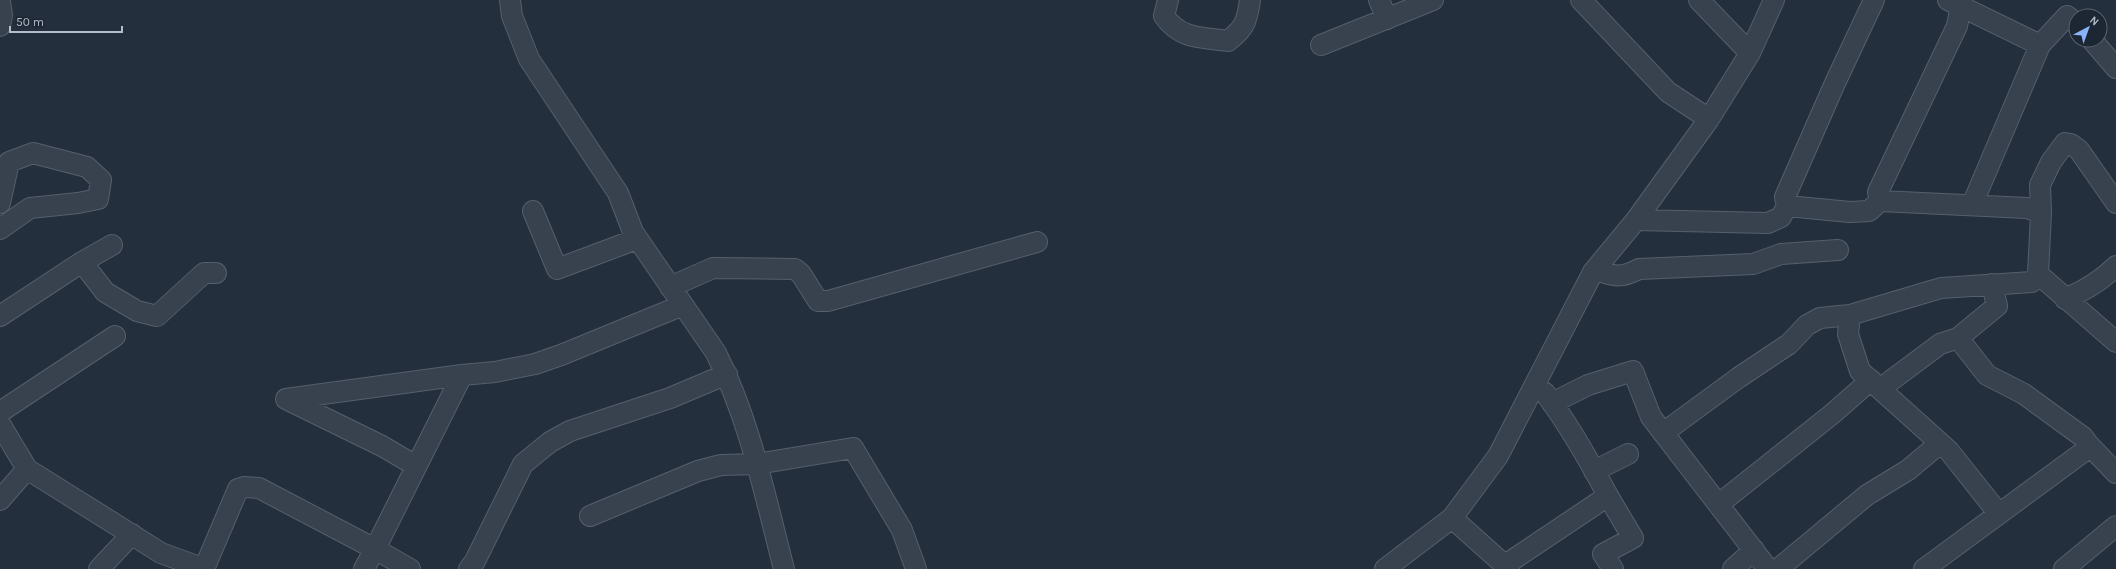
<svg xmlns="http://www.w3.org/2000/svg" width="2116" height="569" font-family="Karla,sans-serif">
<style>
.lines{fill:none;stroke-linecap:round;stroke-linejoin:round}
.minor-casing{stroke:#565f6c;stroke-width:22}
.minor{stroke:#38414e;stroke-width:20}
</style>
<rect width="100%" height="100%" fill="#242f3e"/>
<g class="lines">
<defs>
<path id="minor" d="M510,0L512,16L529,59L618,193L633,232L716,353C750,421 765,496 784,569
M1168,0L1164,16C1181,40 1202,37 1228,41C1245,28 1247,21 1250,0
M1379,0L1387,19
M1581,0L1668,92L1709,119
M1699,0L1750,53
M1874,0L1835,83L1785,197L1787,206L1850,212L1869,211L1880,201
M1948,0L2040,45
M1962,0L1957,26L1878,192L1880,201L2027,208L2041,213L2038,274L2032,282L1941,288L1850,315L1848,334L1860,371L1949,451L1999,514
M0,2L2,15L0,26
M2092,40L2116,68
M1321,45L1433,0
M0,203L9,162L33,153L87,167L101,180L98,199L78,203L30,208L0,229
M1972,205L2040,45L2067,16L2076,23
M533,211L557,269L637,239
M2041,213L2040,185L2051,162L2065,143L2071,144L2079,150L2116,203
M1636,220L1768,223L1781,217L1787,206
M82,262L105,292L137,311L157,316L204,273H216
M1595,270C1614,276 1620,279 1639,269L1753,264L1781,254L1838,250
M2038,274L2116,342
M670,287L713,268L795,269L801,274L818,301H828L1037,242
M2065,299C2084,291 2101,281 2116,266
M0,316L82,262L112,245
M462,375L495,372L535,364L561,355L683,305
M1881,388L1940,344L1958,338L1997,306L1992,284
M1552,403L1588,385L1633,371L1651,417L1768,569
M0,412L115,336
M0,424L27,469L0,500
M1663,433L1738,378L1789,344L1807,325L1820,318L1850,315
M2088,444L2116,473
M27,469L161,553L205,569
M1594,471L1628,454
M1608,496L1633,538L1603,554L1613,569
M1719,504L1831,415L1871,380
M590,516L698,471L721,465L757,464L853,448L902,530L916,569
M1452,518L1509,569
M1505,565L1608,496C1589,460 1569,425 1545,393
M99,569L132,534
M204,569L238,489L244,487L259,488L375,549L462,375L286,399L382,446L416,466
M364,569L375,549L410,569
M469,569L475,561L523,464L550,442L570,431L670,398L727,374
M1385,569L1452,518L1498,456L1593,272L1636,220L1709,119L1750,53L1774,0
M1733,569L1754,550
M1778,569L1867,495L1908,470L1939,444
M1924,569L2086,450L2088,444L2083,437L2024,394L1987,375L1958,338
M2064,569L2116,526"/>
</defs>
<use href="#minor" class="minor-casing"/>
<use href="#minor" class="minor"/>
</g>
<g transform="translate(2088 28) rotate(41)"><circle r="19" fill="#1d2633" stroke="#59626f"/>
<path d="M0-3L7 15L0 10L-7 15Z" fill="#8ab4f8"/>
<text y="-6" font-size="11" font-weight="bold" text-anchor="middle" fill="#b4bcc9">N</text>
</g>
<path d="M10 26v6h112v-6" fill="none" stroke="#b4bcc9" stroke-width="2"/>
<text x="16" y="26" font-size="12" fill="#b4bcc9" stroke="#1d2633" stroke-width="3" paint-order="stroke">50 m</text>
</svg>
